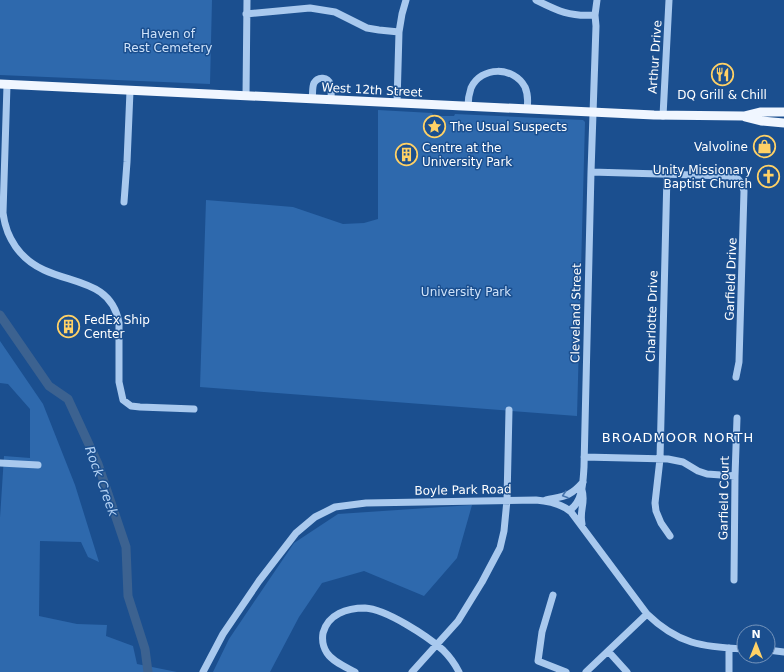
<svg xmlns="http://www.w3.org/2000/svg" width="784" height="672" font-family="'DejaVu Sans',sans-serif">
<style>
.green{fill:#2e69ad}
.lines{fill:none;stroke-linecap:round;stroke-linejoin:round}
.river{stroke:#3c6290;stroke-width:9}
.minor{stroke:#a9c9ee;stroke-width:7}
.major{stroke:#f0f6ff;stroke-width:9}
.oneway{stroke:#4674ac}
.labels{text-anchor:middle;stroke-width:3;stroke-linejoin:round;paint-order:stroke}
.park-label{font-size:12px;fill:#cfe3fa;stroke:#1b4f8f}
.street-label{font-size:12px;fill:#fff;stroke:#1b4f8f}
.poi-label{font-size:12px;fill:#fff;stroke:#1b4f8f;text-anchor:start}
.neighbourhood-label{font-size:13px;letter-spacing:1px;fill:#fff;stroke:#1b4f8f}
.water-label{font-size:13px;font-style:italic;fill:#b5d3f5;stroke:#1b4f8f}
</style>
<rect width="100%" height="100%" fill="#1b4f8f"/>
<path class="green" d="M0,0H212L210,84L0,75Z
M378,110L432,113L434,116H454L455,114L583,120L585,122L577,416L200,387L206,200L293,207L343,224L364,223L378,219Z
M0,341L43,404L75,485L99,562L88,557L81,542L40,541L39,616L77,624L107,625L106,636L133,646L137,664L177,672H0V518L4,456L30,458V409L8,384L0,383Z
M472,505L457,558L424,596L364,571L322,583L299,617L270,672H213L229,639L294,543L338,514Z"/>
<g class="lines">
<path class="river" d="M0,315L49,386L68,399L98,464L126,547L128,596L145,649L148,672"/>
<path class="minor" d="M536,0C558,11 570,17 595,15
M246,14L310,8L335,12L367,28L379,30L399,32
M7,85L3,213C6,238 20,259 44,270C74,284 112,282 119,323V382L123,400L131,406L140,407L194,409
M246,96L247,0
M312,99C313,94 312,87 314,83C318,76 328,77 330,84C332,88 331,95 331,100
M397,103L399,32L402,14L406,0
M468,106C468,100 469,94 471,88C481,66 514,66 525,87C528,94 528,102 527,109
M663,116L669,0
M591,172L729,176L738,179L742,184L744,191L739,362L736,377
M667,174L660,459L655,503L656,511L661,523L670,536
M124,202L127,162L130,91
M584,457L668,459L683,462L698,471L707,474L735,476
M0,463L38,465
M546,500C564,496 570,497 583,482
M570,510C583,501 583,482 584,467L591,172L596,26L595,15L597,0
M582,524C579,510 586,503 582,490
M734,580L735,476L737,418
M553,595L542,632L538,661L566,672
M768,650L784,652
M608,651L627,672
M203,672L223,634L259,581L296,533L315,517L335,507L366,503L536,500C548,501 562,504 571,512L647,614C678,644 702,647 744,649
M355,672C346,667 333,662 327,653C323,647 322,639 323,633C328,614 347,608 365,608C386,609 427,636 443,650C449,656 455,664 459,672
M412,672L458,621L482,582L500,548L504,531L507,500L509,410
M586,672L647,614
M729,672V648"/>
<path class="major" d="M0,84L654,115L744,116L760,112H784
M745,117L761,121L784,123"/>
</g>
<defs><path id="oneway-chevron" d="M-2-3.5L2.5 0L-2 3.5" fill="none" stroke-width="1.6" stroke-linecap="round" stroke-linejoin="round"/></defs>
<use class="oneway" href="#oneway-chevron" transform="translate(565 495) rotate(162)"/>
<defs>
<symbol id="restaurant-ring" viewBox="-11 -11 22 22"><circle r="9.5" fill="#1b4f8f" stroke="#ffd166" stroke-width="1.5"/><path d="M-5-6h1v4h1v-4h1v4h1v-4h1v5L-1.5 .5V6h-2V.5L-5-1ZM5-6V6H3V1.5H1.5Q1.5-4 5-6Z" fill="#ffd166"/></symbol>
<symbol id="sight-ring" viewBox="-11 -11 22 22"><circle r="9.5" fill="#1b4f8f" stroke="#ffd166" stroke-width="1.5"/><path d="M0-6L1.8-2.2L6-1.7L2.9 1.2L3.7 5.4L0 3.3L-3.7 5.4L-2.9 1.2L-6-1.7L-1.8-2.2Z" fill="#ffd166"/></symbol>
<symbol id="shop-ring" viewBox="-11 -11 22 22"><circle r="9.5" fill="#1b4f8f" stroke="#ffd166" stroke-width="1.5"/><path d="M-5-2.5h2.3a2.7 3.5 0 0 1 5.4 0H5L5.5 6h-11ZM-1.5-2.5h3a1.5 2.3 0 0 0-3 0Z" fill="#ffd166"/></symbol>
<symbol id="building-ring" viewBox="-11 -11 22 22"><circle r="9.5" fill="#1b4f8f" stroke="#ffd166" stroke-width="1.5"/><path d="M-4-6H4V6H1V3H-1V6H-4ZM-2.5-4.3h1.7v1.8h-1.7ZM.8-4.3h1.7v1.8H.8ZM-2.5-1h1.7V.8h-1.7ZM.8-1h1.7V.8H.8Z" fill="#ffd166"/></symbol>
<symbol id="church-ring" viewBox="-11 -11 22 22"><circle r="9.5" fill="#1b4f8f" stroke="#ffd166" stroke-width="1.5"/><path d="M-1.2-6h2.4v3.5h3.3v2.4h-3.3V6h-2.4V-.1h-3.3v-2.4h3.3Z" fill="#ffd166"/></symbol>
</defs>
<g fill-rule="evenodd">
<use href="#restaurant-ring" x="710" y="62" width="25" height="25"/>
<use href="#sight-ring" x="422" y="114" width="25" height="25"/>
<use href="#shop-ring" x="752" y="134" width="25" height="25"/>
<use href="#building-ring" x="394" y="142" width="25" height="25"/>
<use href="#church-ring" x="756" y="164" width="25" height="25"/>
<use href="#building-ring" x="56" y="314" width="25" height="25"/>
</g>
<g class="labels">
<g class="park-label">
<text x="168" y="38">Haven of<tspan x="168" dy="14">Rest Cemetery</tspan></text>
<text x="466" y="296">University Park</text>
</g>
<g class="street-label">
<text transform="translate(655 57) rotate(-86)" y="4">Arthur Drive</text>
<text transform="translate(372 90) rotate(3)" y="4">West 12th Street</text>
<text transform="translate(731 279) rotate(-88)" y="4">Garfield Drive</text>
<text transform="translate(576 313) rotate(-89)" y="4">Cleveland Street</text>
<text transform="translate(652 316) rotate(-88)" y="4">Charlotte Drive</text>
<text transform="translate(463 490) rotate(-1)" y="4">Boyle Park Road</text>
<text transform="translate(724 498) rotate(-89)" y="4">Garfield Court</text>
</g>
<g class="poi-label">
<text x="722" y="99" text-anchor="middle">DQ Grill &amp; Chill</text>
<text x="450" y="131">The Usual Suspects</text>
<text x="748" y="151" text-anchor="end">Valvoline</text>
<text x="422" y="152">Centre at the<tspan x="422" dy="14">University Park</tspan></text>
<text x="752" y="174" text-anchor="end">Unity Missionary<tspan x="752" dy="14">Baptist Church</tspan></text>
<text x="84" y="324">FedEx Ship<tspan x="84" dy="14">Center</tspan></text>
</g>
<g class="neighbourhood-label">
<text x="678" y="442">BROADMOOR NORTH</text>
</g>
<g class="water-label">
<text transform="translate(102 481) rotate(70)" y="5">Rock Creek</text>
</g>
</g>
<g transform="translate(756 644)"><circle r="19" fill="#1b4f8f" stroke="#7695bc"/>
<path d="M0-3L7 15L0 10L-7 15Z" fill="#ffd166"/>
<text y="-6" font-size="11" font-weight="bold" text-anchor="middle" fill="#ffffff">N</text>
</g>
</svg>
